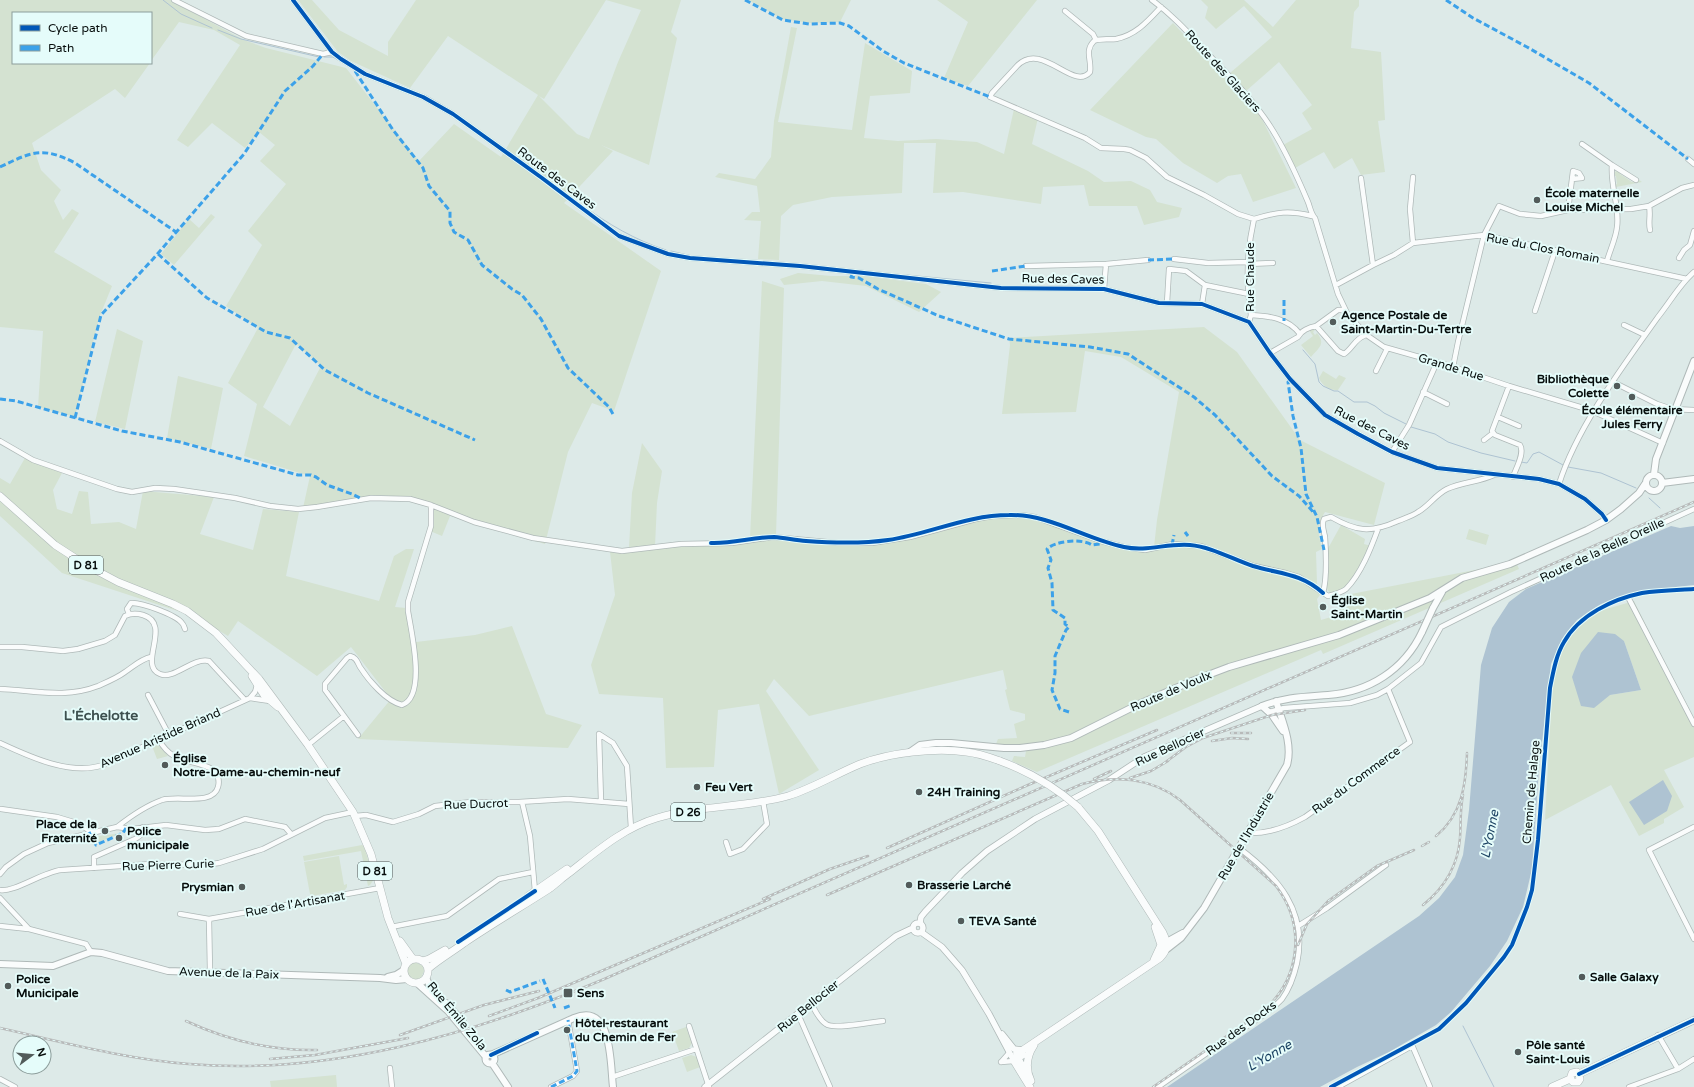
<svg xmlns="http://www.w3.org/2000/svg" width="1694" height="1087" font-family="'Varela Round',sans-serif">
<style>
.green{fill:#d4e2d1;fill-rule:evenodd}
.water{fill:#aec3d2}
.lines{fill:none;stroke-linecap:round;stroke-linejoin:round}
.stream{stroke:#aec3d2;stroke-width:1}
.minor-casing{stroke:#afb9b8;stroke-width:6}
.tertiary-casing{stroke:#afb9b8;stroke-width:7}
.secondary-casing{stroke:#afb9b8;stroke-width:8}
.primary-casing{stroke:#afb9b8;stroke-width:8}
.minor{stroke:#fafcfc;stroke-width:4.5}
.tertiary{stroke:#fafcfc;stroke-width:5.5}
.secondary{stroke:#fafcfc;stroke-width:6}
.primary{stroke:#fafcfc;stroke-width:7}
.rail-casing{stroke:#b8baba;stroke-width:2.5}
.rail{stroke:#e5fcfa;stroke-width:1;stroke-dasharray:3;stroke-linecap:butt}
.secondary-bridge-casing{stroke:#afb9b8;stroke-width:8;stroke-linecap:butt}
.primary-bridge-casing{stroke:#afb9b8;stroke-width:8;stroke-linecap:butt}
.secondary-bridge{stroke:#fafcfc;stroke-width:6}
.primary-bridge{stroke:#fafcfc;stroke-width:7}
.quiet{stroke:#3ca1e9;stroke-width:3;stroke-dasharray:6 3;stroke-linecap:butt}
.cycleway-casing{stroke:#e5fcfa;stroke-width:6}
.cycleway{stroke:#0057b8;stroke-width:4}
.poi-dot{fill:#525b5a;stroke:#e5fcfa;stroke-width:1.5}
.labels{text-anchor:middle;stroke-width:4;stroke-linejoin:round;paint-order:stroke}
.shield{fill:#e5fcfa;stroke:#4a5554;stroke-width:1}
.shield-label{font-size:11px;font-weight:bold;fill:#070e0d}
.street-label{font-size:12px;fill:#070e0d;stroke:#e5fcfa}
.poi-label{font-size:12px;font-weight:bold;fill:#070e0d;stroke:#e5fcfa;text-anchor:start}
.water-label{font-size:13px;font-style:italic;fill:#173e5f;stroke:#e5fcfa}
.quarter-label{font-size:14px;font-weight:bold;fill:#3d504f;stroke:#e5fcfa}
</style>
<rect width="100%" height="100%" fill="#ddeae8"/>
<path class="green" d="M0,0H180L190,11L244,40L266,48L346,68L419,161L454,124L501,157L538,95L448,36L410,88L351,61L338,52L298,0H312L339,30L388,56V42L416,0H681L671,32L677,38L649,165L601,145L613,151L564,203L661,271L614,411L592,403L568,452L545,544L450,516L442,536L430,531L433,504L405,497L378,495L303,508L310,476L244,456L257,404L228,383L258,328L226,306L262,245L248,231L286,184L260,161L275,145L259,132L245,148L212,123L188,147L177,140L240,45L214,30L179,22L151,61V13H13V63H150L125,98L115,89L32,143L41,170L61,190L54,201L63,220L72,209L79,213L54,252L112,286L99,318L75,417L38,407L43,331L0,327ZM606,0L641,10L618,62L589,139L577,134L539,96L544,99ZM296,344L321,366L290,426L263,407Z
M748,0H851L840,22L810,23L782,19Z
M937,0H1037L968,86L944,78L968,22Z
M1201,0H1244L1273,27L1296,0H1359V6L1354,12L1351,48L1381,52L1385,120L1378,121L1385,172L1361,175L1352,158L1334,169L1324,152L1295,168L1283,145L1312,129L1302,113L1312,105L1279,62L1246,91L1230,73L1272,37L1244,6L1216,29L1205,18L1208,7Z
M1173,23L1260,115L1296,188L1253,202L1241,174L1228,176L1217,183L1183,163L1156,139L1146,137L1090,110Z
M791,27L797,28L778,122L852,130L865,43L912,71L910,93L870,96L864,138L898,141L936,139L977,142L1004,154L1014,109L1038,118L1032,144L1088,171L1104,182L1131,181L1150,190L1157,202L1182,208L1179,217L1144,225L1137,206H1089L1084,185L1043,187L1041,204L963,192L933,193L936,143H904L902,193L832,197L793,205L781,216L779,260L758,259L761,221L744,220L752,212H760L757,186L715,177L719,173L755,179L771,157L774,121Z
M1617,170L1621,172L1620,174L1632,182L1638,179L1642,182L1616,187L1618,201H1616L1614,185L1617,184L1616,176H1613L1614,173Z
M211,214L215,217L174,265L161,254L189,219L199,228Z
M798,273L831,276H864L926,284L941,292L919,312L866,286L822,281L784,285L780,279Z
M762,281L784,288L776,535C818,539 859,544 902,536C936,530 970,512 1005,513C1016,513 1028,513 1038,515C1077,525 1112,550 1154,547L1157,520L1179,392L1121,357L1085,351L1076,412L1002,414L1010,345L1009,338L1204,327L1237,352L1300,440L1385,483L1374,525L1325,512C1316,527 1318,533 1322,549L1316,552L1317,583L1320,595L1317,599L1321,620L1331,617L1351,594L1516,562L1519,569L1323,654L1321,650L1037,772L1012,761L1014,756L1025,757L1026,751L1024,744H996L998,739L1017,738L1014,724L1025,720V714L1010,710L1005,690L1007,689L1003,670L809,716L774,679L766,691L819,770L779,794L759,704L718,710L714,767L666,768L663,698L599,694L591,665L615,595L610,552L629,548L632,493L642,443L662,471L657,503L655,546L750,538Z
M117,329L143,341L125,429L95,422Z
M1312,329L1315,330L1313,332L1315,335L1317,333C1326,344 1319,348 1311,357L1301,345L1313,336L1309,330Z
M1323,371L1336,379L1339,375L1346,378L1338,390C1329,391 1322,385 1319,378Z
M178,376L223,388L211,449L167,438Z
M25,458L62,473L53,490L57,509L72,514L79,491L88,492L91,524L119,522L136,529L143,491L214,497L200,534L253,550L263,509L299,512L286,576L379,601L394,556L406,549H414L395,607L406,608L416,642L475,635L512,626L546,714L582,725L568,748L358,739L391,699L351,647L317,676L238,621L228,636L196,617L62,573L0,516V478L10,484Z
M1341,525L1365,539L1364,544L1371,546C1364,560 1356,577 1345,587C1341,591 1335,592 1330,593L1327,589L1326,552Z
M1469,529L1489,535L1486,545L1466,539Z
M1634,601L1694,723V757L1664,770L1684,807L1664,819V823L1639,836L1611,785L1545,820L1552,693L1557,661L1571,634L1596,612ZM1624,641L1641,690L1610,695Z
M155,744L159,746L168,756L157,759L152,746Z
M121,833L97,843L92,837Z
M362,845L364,846L374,879L370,885L368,886L361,851L304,861L303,856Z
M339,856L344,885L347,884V887L345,890L312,896L310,894L304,862Z
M415,962L423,966L424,971L421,978L415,980L408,975C406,969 408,964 415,962Z
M686,1027L692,1043L689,1048L679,1051L672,1032Z
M691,1055L697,1057L700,1067L687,1072L682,1058Z
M336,1075L337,1087H271L270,1081Z"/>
<path class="water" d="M1671,526L1680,528L1694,526V585L1639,591L1601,604L1577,620L1562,639L1551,664L1539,769L1532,869L1523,907L1507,941L1490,966L1451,1012L1436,1025L1389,1052L1357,1067L1320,1087H1167L1419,916L1439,898L1455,877L1463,855L1469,810L1481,665L1492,628L1509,602L1526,589Z
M1598,632L1615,634L1624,641L1641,690L1610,695L1594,708L1581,706L1572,677L1581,653Z
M1663,780L1672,796L1667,811L1644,825L1629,802Z"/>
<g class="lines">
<path class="stream" d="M163,0L181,14L212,28
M218,30L241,39L319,57
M324,57H333L353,69
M357,72L365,76
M400,86L427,96L449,109
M582,205C608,224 635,240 666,250
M671,251L692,256
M907,275L991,283
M1303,350L1315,364L1319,382L1323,386L1334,391H1338L1354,402H1367L1375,406L1384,413L1406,424
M1411,427L1435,434L1448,442L1481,453L1515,461
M1521,462L1527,463L1533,454L1539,452L1563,465
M1568,467L1601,473L1636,488
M1649,498L1660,508
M1463,1026L1494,1087"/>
<defs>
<path id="minor" d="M174,0L246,36L323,54L332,52
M293,0L332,52L341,59L365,74L423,97L453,114L542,178L619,236L668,254L690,258L800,266L1001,288L1104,289L1159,303L1202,304L1249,322L1270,353L1290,379L1325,415L1358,434L1392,452L1437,468L1539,479L1559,484L1585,499L1602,514L1606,520
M1152,0C1175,17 1193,38 1213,59C1233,80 1254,101 1270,126C1285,149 1297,176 1308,202C1310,207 1311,214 1315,218L1338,294L1348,315L1368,336L1384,347L1444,364L1509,386L1590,410L1663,443
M1161,7C1148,21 1136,35 1116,39C1109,40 1101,38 1094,41C1084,51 1092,60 1090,72C1073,92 1042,40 1017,66L992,93L990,97L1085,138L1101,148L1124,149L1130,150L1146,158L1167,177L1204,195L1238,214L1254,219
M1065,11L1093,34L1096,40
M1582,144L1612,165C1610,186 1620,207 1617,227C1616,238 1610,250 1607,261
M1688,159L1694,164
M1612,165L1636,180
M1413,177L1410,209L1413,243
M1361,178L1373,265
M1649,206C1651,215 1648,222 1650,230
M1568,210L1572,179L1582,178L1579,173L1573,171L1572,179
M1254,219C1277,212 1289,210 1312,216
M1679,258L1684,250L1690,245L1694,231
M1174,259L1208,263L1248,262
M1248,264L1273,263
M1026,266L1106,264L1148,260
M1336,285L1373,265L1394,255L1413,243L1484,235L1687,279
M1104,289L1106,264
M1167,303L1169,269L1186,271L1205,285L1249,294
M1202,304L1205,285
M1535,311L1555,251
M1251,315C1269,316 1288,318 1300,334
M1249,322L1251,315C1246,284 1247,250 1254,219
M1624,325L1645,335
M1316,326L1338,351L1344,354C1352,349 1355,339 1364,336
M1270,353L1298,337C1301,331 1309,327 1316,326L1338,310H1342L1347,314
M1453,367L1458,342L1484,235L1499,206L1520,214L1541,216L1568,210L1631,209L1649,206L1682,188L1694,185
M1376,371L1387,349
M1613,382L1657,404L1672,409L1694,410
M1509,386L1492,431L1495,435L1520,445C1525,453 1516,468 1513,477
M1423,392L1447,404
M1498,417L1519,426
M1484,440L1493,433
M0,441L33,460L117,489L132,492L155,488L174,489L235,498L270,506L298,509L317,507L371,498L410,499L431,505L474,522L533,538L622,551L681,544L732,543L773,537L838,543H872L910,537L976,519L993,516L1021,515L1035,517L1101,541L1124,547L1145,550L1173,544L1201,546L1254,566L1286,573L1299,577L1328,596C1334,594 1341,593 1346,589C1361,574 1371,548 1378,529
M1392,452L1409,425L1437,362
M1559,484C1577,427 1623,366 1658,317C1670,302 1680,284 1694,272
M1323,593C1327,579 1326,552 1325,537C1324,531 1321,525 1324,519L1331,517C1357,532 1371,533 1398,521C1405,518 1412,516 1418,512C1429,506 1435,495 1447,489C1462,482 1479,482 1494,475
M1628,597L1694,724
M129,614L127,609L131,603C141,602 176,615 182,623C184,625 184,627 185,629
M0,647H22L63,651L78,649L105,641L115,635L125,616C131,613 136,613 143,615C173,624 137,665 160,674C174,680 193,657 209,661L245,700
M0,689C33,690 65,699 98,686C107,682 117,678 125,672C134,666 141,659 151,657
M148,695L169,735
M250,698L270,701
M1269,712L1284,708L1350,703L1377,695L1388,689L1421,663L1441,627L1511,592L1694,509
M599,734L613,743L627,766L631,828
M599,734L601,801
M358,735L325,690V684L347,658L350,656C357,658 357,662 360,667C369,681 386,701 402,705C427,696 411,631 408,611V602L431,526V505
M0,743C30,757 71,776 103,765L250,698L255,692L257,685
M308,745L344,716
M522,802L530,836L535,891
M1,809L57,817L77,823L92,832
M355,816L366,815L393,822L419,814L435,806L471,802H519L568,799L629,804
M117,827C131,816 145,806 162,800C178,795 213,806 218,787C220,780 218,775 214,770C191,757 174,766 159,740
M1694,827L1649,850L1694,939
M1248,833C1269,834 1287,827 1305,817L1410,742L1388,689
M726,842L730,854L743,849L767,824L763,801
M94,868V857L135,839C140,836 144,834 143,827
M0,874L6,867L24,854L48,843L117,827L132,829L166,825L205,830L219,829L245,819L285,827L291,834
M0,890C13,893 43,872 61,870L151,864L204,865L219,863L263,849L325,818L353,812
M0,898L29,929L86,944L91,952
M180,914L209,919L380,888
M209,919L210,972
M0,926L28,929
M1298,926L1327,908L1386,865
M391,927L447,916L499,879L533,872
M811,1003C815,1010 819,1020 826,1024C834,1030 872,1022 883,1021
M798,1014L830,1087
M689,1026L709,1087
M1658,1035L1678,1069
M1412,1045L1430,1087
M1001,1062L1014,1061L1029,1053
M1001,1062L1009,1053
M390,1068L392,1087
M612,1077L696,1049
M0,1079L15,1087
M551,1087L573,1076L577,1071L568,1020
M1158,1087C1184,1069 1211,1050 1238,1032C1253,1022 1270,1012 1282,999C1290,988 1294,976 1297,963C1308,911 1278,877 1239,848
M1338,1087L1412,1046
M1629,1087L1678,1069L1694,1059"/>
<path id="tertiary" d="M913 928a5 5 0 1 1 10 0a5 5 0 1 1-10 0Z
M920,923L921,917L925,912L962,873L987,851L1035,819L1109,780L1144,757L1262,706
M921,932L942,947L962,970L989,1014L1014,1061
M1002,1034L1014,1049L1023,1050
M1016,1053L1026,1072
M705,1087L896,936L913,928"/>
<path id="secondary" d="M1654,474L1656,459L1694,361
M1646 483a8 8 0 1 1 16 0a8 8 0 1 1-16 0Z
M1662,483L1694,479
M1433,608L1442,592
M1283,731L1272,715L1262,706C1286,697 1303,697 1328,695C1369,692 1404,670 1422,632
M910,752L920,745L936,743H951L1004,748H1020L1044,745L1071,738L1139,704L1192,681L1229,667L1339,635L1430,598L1462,578L1510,564L1587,530L1606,520L1621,509L1639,493L1645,484
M1163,944L1183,933
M1167,949L1181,938L1204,908L1287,765C1293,744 1282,721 1276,701
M0,964L53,966L91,952L102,953L168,971L380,978L396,980L407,979
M388,977L396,975L404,970
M426,978L431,988L440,997
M417,983L448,1011L486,1057
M446,1003L463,1022
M485.5 1059a4.5 4.5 0 1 1 9 0a4.5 4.5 0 1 1-9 0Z
M491,1055L574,1018C613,1002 610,1063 613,1087
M492,1063L508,1087"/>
<path id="primary" d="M0,496L55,545L86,565L118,582L173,604L187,611L216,633L259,679L308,745L353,812L371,854L388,918L406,964
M252,676L264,695L278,707
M528,896L567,869
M400,941L413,959
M404 971a12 12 0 1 1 24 0a12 12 0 1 1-24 0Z
M1154,960L1161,945L1155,927
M422,961L429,959L445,950
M428,969C438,960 452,952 464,943C492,924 521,907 549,889C556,884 562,878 569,873C596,852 623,828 657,818C699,805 745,808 788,796C813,788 836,774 860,764C889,753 936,747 966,752C978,753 989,757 1000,761
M1579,1074L1694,1020
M1570,1079L1573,1082H1578L1580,1079L1579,1074
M1570,1079L1572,1073L1577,1072L1579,1074
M1031,1081C1025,1068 1026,1057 1034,1045
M1030,1087L1014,1061L1023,1050L1160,958C1168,950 1168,943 1163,933L1098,831L1078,807
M1552,1087L1570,1079"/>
</defs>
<use href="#minor" class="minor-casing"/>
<use href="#tertiary" class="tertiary-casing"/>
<use href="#secondary" class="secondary-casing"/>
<use href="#primary" class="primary-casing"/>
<use href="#minor" class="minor"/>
<use href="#tertiary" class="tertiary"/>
<use href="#secondary" class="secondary"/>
<use href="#primary" class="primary"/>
<defs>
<path id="rail" d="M1231,733H1251
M1212,741L1232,738L1248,739
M1163,764L1186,747L1203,738L1272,715L1305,710
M1130,778L1151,771L1168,761
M1094,779L1111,771
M1436,836C1462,815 1466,784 1467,753
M1422,846L1429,842
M887,848L1028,785L1157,730
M827,895L1082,784C1116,775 1152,778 1180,800L1276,886C1307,927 1300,982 1260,1013L1153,1087
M763,899L830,869L868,856
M1423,905C1444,888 1458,866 1460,838C1461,823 1460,809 1463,795
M1298,945L1307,924L1328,901L1377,866L1414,850
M489,1016L538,998L770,899
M186,1021C227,1040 271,1051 317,1050
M0,1028C62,1042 125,1059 189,1064C330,1076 473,1034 602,980L1694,502
M400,1035L484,1005L539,991
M270,1059L315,1055L408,1038"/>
</defs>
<use href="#rail" class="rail-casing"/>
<use href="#rail" class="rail"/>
<defs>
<path id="secondary-bridge" d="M1422,632L1433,608"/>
<path id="primary-bridge" d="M1000,761C1030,772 1054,786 1078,807"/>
</defs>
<use href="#secondary-bridge" class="secondary-bridge-casing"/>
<use href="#primary-bridge" class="primary-bridge-casing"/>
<use href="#secondary-bridge" class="secondary-bridge"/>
<use href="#primary-bridge" class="primary-bridge"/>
<path class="quiet" d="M745,0L783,20L809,24L840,23L849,26L883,51L904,63L990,97
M1446,0L1473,18L1527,47L1589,83L1688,159
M355,71L393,130L423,168L429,186L450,211V223L454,232L468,240L482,265L512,289L522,295L541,319L568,368L609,407L613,414
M0,167C31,152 43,146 75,163L176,232
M158,254L207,298L266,332L290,338L325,370L368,393L475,440
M1148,260L1174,259
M992,271L1026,266
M852,275L851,277L859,278L878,289L939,316L1009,339L1090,347L1128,354L1194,397L1215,415L1272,476L1299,496L1314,513
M1284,300V321
M1290,379L1288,382L1293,416L1301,448L1306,494L1317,517L1324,550
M0,399L16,401L122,431L180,442L298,475H311L316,477L327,485L352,494L362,499
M75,418L101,315L153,259L244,154L285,91L313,66L323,54
M1185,532L1188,536
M1172,545L1174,535
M1069,712L1060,709L1052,690L1055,673V656L1066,630L1069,627L1065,624V618L1053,610L1052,583L1048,568L1051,560L1047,549C1055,541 1082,538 1092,545L1100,544L1101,541
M89,832L96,845L123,833L126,828
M543,979L555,1008
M506,990L510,992L540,981
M564,1008L572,1005
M551,1087L573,1076L577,1071L568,1020"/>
<defs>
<path id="cycleway" d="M293,0L332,52L341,59L365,74L423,97L453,114L542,178L619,236L668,254L690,258L800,266L1001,288L1104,289L1159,303L1202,304L1249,322L1270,353L1290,379L1325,415L1358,434L1392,452L1437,468L1539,479L1559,484L1585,499L1602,514L1606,520
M711,543C732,544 753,537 774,537C785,538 795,540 806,541C834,543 860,544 888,540C929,534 967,515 1009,515C1050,514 1085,539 1124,547C1147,552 1167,543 1190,545C1212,547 1232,559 1253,566C1279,574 1301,573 1323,593
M458,942L535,891
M491,1055L537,1033
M1579,1074L1694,1020
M1331,1087L1439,1029L1466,1003L1504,957L1512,945L1527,907L1532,890L1538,840L1550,688C1553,673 1556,655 1564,642C1579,615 1613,599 1642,593C1659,590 1677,590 1694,589"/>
</defs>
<use href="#cycleway" class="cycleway-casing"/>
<use href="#cycleway" class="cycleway"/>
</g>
<g class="poi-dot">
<circle cx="1537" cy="200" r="4"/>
<circle cx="1333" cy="322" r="4"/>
<circle cx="1617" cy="386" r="4"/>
<circle cx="1632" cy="397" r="4"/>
<circle cx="1323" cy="607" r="4"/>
<circle cx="165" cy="765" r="4"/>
<circle cx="697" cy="787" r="4"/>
<circle cx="919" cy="792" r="4"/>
<circle cx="105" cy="831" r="4"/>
<circle cx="119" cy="838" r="4"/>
<circle cx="909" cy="885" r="4"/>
<circle cx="242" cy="887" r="4"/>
<circle cx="961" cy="921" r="4"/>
<circle cx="1582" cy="977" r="4"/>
<circle cx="8" cy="986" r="4"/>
<rect x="563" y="988" width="10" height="10" rx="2"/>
<circle cx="567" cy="1030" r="4"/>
<circle cx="1518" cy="1052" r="4"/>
</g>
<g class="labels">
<g class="shield">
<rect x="69" y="556" width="34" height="18" rx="3"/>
<rect x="671" y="803" width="34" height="18" rx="3"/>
<rect x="358" y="862" width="34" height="18" rx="3"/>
</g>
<g class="shield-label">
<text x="86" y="569">D 81</text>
<text x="688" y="816">D 26</text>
<text x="375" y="875">D 81</text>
</g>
<g class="street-label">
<text transform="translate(1223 71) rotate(48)" y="4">Route des Glaciers</text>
<text transform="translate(557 178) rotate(37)" y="4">Route des Caves</text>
<text transform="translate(1543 248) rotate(11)" y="4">Rue du Clos Romain</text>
<text transform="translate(1250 277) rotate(-90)" y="4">Rue Chaude</text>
<text transform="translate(1063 279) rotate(1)" y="4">Rue des Caves</text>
<text transform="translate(1451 367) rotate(17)" y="4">Grande Rue</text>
<text transform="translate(1372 428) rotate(27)" y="4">Rue des Caves</text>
<text transform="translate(1602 550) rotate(-25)" y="4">Route de la Belle Oreille</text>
<text transform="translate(1171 691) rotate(-23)" y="4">Route de Voulx</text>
<text transform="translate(160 738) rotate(-24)" y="4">Avenue Aristide Briand</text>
<text transform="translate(1170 747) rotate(-25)" y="4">Rue Bellocier</text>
<text transform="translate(1356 780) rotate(-36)" y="4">Rue du Commerce</text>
<text transform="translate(1531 792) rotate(-85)" y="4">Chemin de Halage</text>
<text transform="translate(476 804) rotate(-2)" y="4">Rue Ducrot</text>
<text transform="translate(1246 836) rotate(-60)" y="4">Rue de l'Industrie</text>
<text transform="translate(168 865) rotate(-2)" y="4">Rue Pierre Curie</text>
<text transform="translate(295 904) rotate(-10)" y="4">Rue de l'Artisanat</text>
<text transform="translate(229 973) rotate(2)" y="4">Avenue de la Paix</text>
<text transform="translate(808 1006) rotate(-39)" y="4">Rue Bellocier</text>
<text transform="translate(457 1016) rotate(50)" y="4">Rue Émile Zola</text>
<text transform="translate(1241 1028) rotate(-36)" y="4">Rue des Docks</text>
</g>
<g class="poi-label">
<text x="1545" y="197">École maternelle<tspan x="1545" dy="14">Louise Michel</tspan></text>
<text x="1341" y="319">Agence Postale de<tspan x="1341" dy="14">Saint-Martin-Du-Tertre</tspan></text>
<text x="1609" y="383" text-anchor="end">Bibliothèque<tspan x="1609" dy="14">Colette</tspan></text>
<text x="1632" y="414" text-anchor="middle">École élémentaire<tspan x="1632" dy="14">Jules Ferry</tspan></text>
<text x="1331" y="604">Église<tspan x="1331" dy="14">Saint-Martin</tspan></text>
<text x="173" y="762">Église<tspan x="173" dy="14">Notre-Dame-au-chemin-neuf</tspan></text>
<text x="705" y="791">Feu Vert</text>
<text x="927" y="796">24H Training</text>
<text x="97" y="828" text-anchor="end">Place de la<tspan x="97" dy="14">Fraternité</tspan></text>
<text x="127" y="835">Police<tspan x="127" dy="14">municipale</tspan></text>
<text x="917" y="889">Brasserie Larché</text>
<text x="234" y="891" text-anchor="end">Prysmian</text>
<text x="969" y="925">TEVA Santé</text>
<text x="1590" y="981">Salle Galaxy</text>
<text x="16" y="983">Police<tspan x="16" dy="14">Municipale</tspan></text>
<text x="577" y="997">Sens</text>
<text x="575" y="1027">Hôtel-restaurant<tspan x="575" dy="14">du Chemin de Fer</tspan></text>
<text x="1526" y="1049">Pôle santé<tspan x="1526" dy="14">Saint-Louis</tspan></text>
</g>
<g class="water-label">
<text transform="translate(1489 834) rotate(-79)" y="5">L'Yonne</text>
<text transform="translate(1269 1055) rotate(-30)" y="5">L'Yonne</text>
</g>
<g class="quarter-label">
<text x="101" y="720">L'Échelotte</text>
</g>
</g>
<rect x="12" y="12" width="140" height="52" fill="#e5fcfa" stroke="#8c9d9b"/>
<rect x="20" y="25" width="20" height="6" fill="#0057b8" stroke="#8c9d9b"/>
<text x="48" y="32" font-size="12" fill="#070e0d">Cycle path</text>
<rect x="20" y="45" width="20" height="6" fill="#3ca1e9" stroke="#8c9d9b"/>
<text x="48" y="52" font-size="12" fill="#070e0d">Path</text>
<g transform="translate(32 1055) rotate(74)"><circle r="19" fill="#e5fcfa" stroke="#8c9d9b"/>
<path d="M0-3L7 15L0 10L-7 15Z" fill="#525b5a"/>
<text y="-6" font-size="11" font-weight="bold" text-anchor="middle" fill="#070e0d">N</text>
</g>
</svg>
